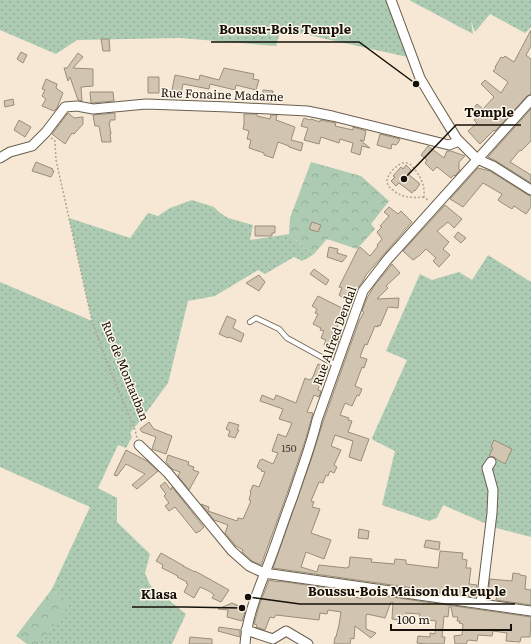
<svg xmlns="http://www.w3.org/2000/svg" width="531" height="644" font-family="Literata,serif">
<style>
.grass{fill:url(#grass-dots)}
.forest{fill:url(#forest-crowns)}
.building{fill:#d1c4b0;stroke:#998d7a}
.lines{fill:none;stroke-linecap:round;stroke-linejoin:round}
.lane-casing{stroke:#6b604e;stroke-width:6}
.street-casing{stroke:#6b604e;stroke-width:11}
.path{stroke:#afa494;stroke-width:1.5;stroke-dasharray:2 2;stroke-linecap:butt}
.lane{stroke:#fff;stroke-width:4.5}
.street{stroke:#fff;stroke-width:9}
.labels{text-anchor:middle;stroke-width:3;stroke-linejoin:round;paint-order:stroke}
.number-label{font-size:10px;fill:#443d33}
.street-label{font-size:12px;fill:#151009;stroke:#fff7ea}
.leader{fill:none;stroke:#151009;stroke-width:1.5}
.callout-dot{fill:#151009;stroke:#fff7ea;stroke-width:1.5}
.callout-label{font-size:13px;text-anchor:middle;font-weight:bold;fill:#151009;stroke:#fff7ea;stroke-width:3;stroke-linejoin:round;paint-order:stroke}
</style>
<defs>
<pattern id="grass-dots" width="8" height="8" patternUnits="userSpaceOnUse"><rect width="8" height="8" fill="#accbb2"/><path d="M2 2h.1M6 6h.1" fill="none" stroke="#93ad98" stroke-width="1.8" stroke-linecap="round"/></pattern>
<pattern id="forest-crowns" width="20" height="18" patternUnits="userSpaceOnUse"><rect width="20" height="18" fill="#accbb2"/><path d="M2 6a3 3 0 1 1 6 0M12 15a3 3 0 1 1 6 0" fill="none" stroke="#93ad98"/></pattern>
</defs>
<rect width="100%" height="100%" fill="#f6e8d4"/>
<path class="grass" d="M0,0H392L412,58L281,29L276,46L180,38L77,40L56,54L0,30Z
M409,0H531V27L525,33L490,14L475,32L471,21L473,34Z
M192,200L214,207L219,212L228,218L253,225L250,240L289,234L313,255L302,261L294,257L265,274L258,270L215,296L188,301L168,383L143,417L130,433L132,437L126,448L118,445L98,488L117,498V522L150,554L145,573L150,585L186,614L172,644H39L69,604L52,589L90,507L0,467V282L92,321L69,218L130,238L148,213L158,216L170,208Z
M488,255L531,282V537L496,528L443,505L437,518L429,521L382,505L395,451L373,440L372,438L407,360L386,351L420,274L432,280L459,272L472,280Z"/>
<path class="forest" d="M311,162L361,176L389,201L371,224L375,229L357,249L327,239L313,255L289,234L290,218Z
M52,589L70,604L39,644H27L16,636Z"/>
<path class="building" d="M531,30V46L526,55L531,59V94L527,96L495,131L494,130L480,144L468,131L477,123L474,120L480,115L473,109L477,104L483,109L494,97L481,84L485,80L501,93L508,82L493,71L496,68L495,67L501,57L503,58L505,56L514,62Z
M101,39H109L110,51H103Z
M21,52L27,55L23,63L17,59Z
M78,53L83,57L73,68L93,69V86L81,87L82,101L78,100L70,77L68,81L64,68H67Z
M224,68L254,74L253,79L259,80L256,90L236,85L235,90L210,84L209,89L183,84L181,93L172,90L175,75L199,80L200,75L219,80Z
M148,77H159V93H148Z
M46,79L57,84L56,88L63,93L57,108L54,111L42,106L46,99L42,96L45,90L42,89Z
M263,90L273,91L272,102L262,101Z
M90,92H113L114,101L91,103Z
M13,99L14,105L5,107L4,101Z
M531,109V141L521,151L520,150L510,162L531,175V183L496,161L488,157Z
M68,113L74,118L83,117V124L74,134L72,133L65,144L52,134Z
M115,113V120H110V123H109L111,134H110L111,142H102L99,126H95L93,115Z
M244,114H257V116L270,119L271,115H277L276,120L295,127L291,140L303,143L301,151L289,147V146L278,142L273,158L264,155V153L249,148L251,140L247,139L249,131L243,129L244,125Z
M304,118L310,120L311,119L320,122V120L336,123L335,126L353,130V127L366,131L364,141L360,140L370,148L362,146L360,155L351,152L353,143L340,139L339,143L321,137L319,144L304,140L308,128L301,126Z
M19,120L31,127L25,137L14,130Z
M380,134L400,139L398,143L396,145L392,144L391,149L377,145Z
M428,146L444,158L447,151H451L465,156L459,162V169L460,170L455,176L454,175L451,178L437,167L433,171L425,163L427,160L421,155Z
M36,162L53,169L52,170L54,171L51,177L32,171Z
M406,165L411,170L408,174L420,184L415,191L414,190L412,193L399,183L396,186L391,181L395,177L393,176L401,167L403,169Z
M478,168L490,171L528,195L531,196V207L526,214L514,206L512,209L502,203L498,200L502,194L483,183L463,207L450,199Z
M445,205L462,219L454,228L448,222L437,231L449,242L443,249L450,255L439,267L433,261L436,258L426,249L420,255L413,260L403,251Z
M389,207L398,214L401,211L412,222L366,275L363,281L357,289L352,304L339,295L342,288L339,287L357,251L360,247L370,256L378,246L377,245L382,239L377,232L382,227L380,226L389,216L384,212Z
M312,222L321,225L318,232L309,229Z
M255,226H275V233H272V236H255Z
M458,232L466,238L461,243L454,237Z
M329,247L338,249L337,253L347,256L342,262L327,257Z
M392,264L400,273L386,286L388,288L377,299L399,298L398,308L388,307L380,326L378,325V327L375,326L367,345L365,344L360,357L367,359L364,368L362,367L355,386L362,389L359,396L357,395L352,406L345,403L340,415L349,418L348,420L352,421L348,432L369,439L361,461L349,457L353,441L335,435L331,446L341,450L334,465L337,467L334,473L330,471L328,476L326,475L323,483L319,482L311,501L314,502L312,507L320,509L311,533L331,540L324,559L306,552L301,567L317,572L319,565L346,568L349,567L350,557L372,559L371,562L394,564L395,559L406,560V564L438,568L440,551L463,553L462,559L467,560L466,568H471L469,584L477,585L476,597L273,568L311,460L323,422L359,321L364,312L362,311L367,298L374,286Z
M314,269L329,280L326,285L310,274Z
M259,275L265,282L259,291L246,283Z
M318,296L346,310L336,329L342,331L334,355L326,351L327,346L324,345L326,340L321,338L324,331L320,330L321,328L313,324L318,314L315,313L317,309L312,306Z
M227,316L236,320L233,328L244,334L241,342L229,337L228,338L219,334Z
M318,364L329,368L326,375L323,374L318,390L321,391L319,397L314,395L307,412L313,413L306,438L287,494L261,565L252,561L242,552L243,550L236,546L225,533L228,525L214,520L201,504L209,507L208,511L237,521L238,518L243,519L251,501L249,500L251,492H250L253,485L259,487L265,472L261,471L262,470L258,468L257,467L260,460H261L262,459L273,464L278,453L272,451L278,434L286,437L292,423L279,419L283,409L260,401L262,395L274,400L276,395L296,403L305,378L309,380L310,379H312Z
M149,422L154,429L172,436L166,454L152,449L156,437L142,432L140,429Z
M229,422L239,425L237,430H239L235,438L228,436L230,431L226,429Z
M494,440L512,449L505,464L498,460L494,457L489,456L493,448L491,447Z
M126,450L147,461L158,471L137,489L132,485L145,474L126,464L117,476L114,475Z
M168,455L189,462L188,465L194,467L193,470L199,472L189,490L178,476L180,472L172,469L166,462Z
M165,482L171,490L172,487L204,527L200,531L196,533L175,507L169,511L165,506L169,503L164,496L166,494L160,486Z
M359,529L369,531L368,539L358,538Z
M426,540L440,542L439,550L424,547Z
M161,553L184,566H183L195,572V571L229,590L221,602L212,598L214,595L209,591L200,587L194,598L184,592L188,584L186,583L187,582L177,577L178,576L162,568L163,565L156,561Z
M513,573L520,574V575L526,576L525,589L531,590V605L496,600L497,594L488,593L490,579L512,581Z
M269,580L279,582L278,581L343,590L340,594L359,598H362L363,593L531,617L530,637H521L520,642L506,641L507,633L493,631L492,636L478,635L477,641L468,640L466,644H455L454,636L462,635L463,624L459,623L460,621H457L458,617H453L451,607H449L448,617L444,616L442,637H445L444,644H426L417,643L418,636L430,637V633L435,634L436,621L419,619L420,614L406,613L405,623L398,622V620L392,619L393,602H391L385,618L367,614L366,617V629L376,633L371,638L355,626L354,639L351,638L350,644H334L335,637H336L339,625L341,612L328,610L327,614L320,613L319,620L276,615L274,618L270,617L265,630L256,627L257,625L254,624L259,606Z
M232,603L246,609L242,621L227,617L228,610L218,609Z
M219,627L240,630V637L218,631Z
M190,637L212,639V644H189Z"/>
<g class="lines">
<defs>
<path id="lane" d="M250,322L256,318L279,329L287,338L336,365"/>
<path id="street" d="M391,0L420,78L433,100L457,139L477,159L493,166L531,190
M0,158L10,152L32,146L46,132L65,107L77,106L93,109L146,104L229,107L307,111L332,116L449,145L459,141
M139,445L168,473L232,551L249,566L264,573L531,611
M481,604L492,513L493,490L487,468L491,462
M246,630L273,639L286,631L308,644
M245,644C247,616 258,591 268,565C277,542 284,519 293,496C301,471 311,446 317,420L363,291L387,260L531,100"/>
</defs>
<use href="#lane" class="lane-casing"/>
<use href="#street" class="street-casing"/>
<path class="path" d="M51,138L55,141L56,160L92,321L105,357L135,430L137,438
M424,197C412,198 402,198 393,190C390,188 388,186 387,182C386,175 400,160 407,163C411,164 414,168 416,171C422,179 425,187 424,197L429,201"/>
<use href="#lane" class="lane"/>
<use href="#street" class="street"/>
</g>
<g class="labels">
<g class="number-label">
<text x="289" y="452">150</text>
</g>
<g class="street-label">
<text transform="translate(222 95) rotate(2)" y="4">Rue Fonaine Madame</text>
<text transform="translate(335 336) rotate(-70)" y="4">Rue Alfred Dendal</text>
<text transform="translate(125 371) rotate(68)" y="4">Rue de Montauban</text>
</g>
</g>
<path class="leader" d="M416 84L359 42H211M404 179L456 125H521M248 597L300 604H515M242 608L185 607H132"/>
<g class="callout-dot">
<circle cx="416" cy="84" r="4"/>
<circle cx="404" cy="179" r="4"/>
<circle cx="248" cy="597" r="4"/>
<circle cx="242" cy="608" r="4"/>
</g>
<g class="callout-label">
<text x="285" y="34">Boussu-Bois Temple</text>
<text x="489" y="117">Temple</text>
<text x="407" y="596">Boussu-Bois Maison du Peuple</text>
<text x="159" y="599">Klasa</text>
</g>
<path d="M391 624v6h120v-6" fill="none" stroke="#151009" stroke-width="2"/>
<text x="397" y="624" font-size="12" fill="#151009" stroke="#fff7ea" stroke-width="3" paint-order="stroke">100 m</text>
</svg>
